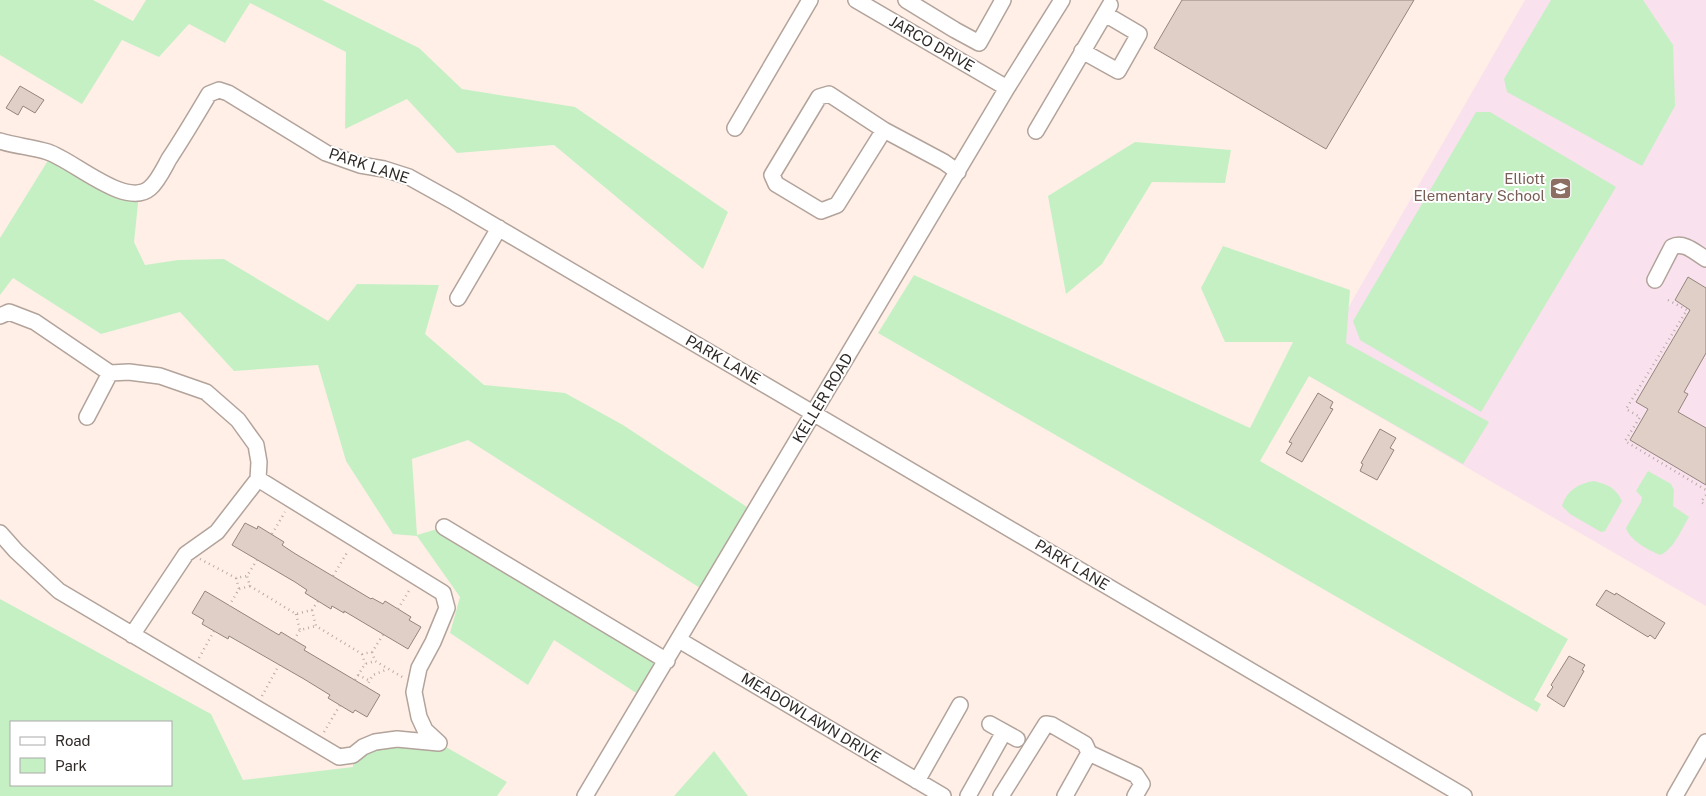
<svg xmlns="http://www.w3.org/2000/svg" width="1706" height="796" font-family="'Public Sans',sans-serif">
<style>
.education{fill:#f9e1ed}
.green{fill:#c5f0c4;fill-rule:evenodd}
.building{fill:#dfcfc7;stroke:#93857d}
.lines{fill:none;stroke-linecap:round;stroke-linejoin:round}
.minor-casing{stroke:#b2a39b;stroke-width:18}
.path{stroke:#b8aca6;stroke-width:2.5;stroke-dasharray:1 4;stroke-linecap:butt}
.minor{stroke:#fff;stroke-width:15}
.labels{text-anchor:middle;stroke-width:4;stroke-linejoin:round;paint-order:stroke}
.street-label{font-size:15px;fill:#2f2a27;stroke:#fff}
.education-label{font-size:15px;fill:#785e54;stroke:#fff;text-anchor:end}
</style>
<rect width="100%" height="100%" fill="#ffefe7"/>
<path class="education" d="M1525,0H1706V606L1309,376Z"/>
<path class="green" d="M0,0H93L133,21L146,0H322L419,48L462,89L575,107L728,212L703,269L554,145L457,153L407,99L345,129L346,52L250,3L225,43L189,24L159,57L122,40L82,104L0,55Z
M1551,0H1643L1673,45L1675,106L1642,166L1507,92L1504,79Z
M1476,112H1490L1616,187L1481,412L1360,340L1353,321Z
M1135,142L1231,150L1225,183L1152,182L1102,264L1066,294L1048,196Z
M52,154L139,194L134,242L145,265L178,260L224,259L328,321L357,284L439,285L425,334L484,385L565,393L623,425L747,507L700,588L468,440L412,459L417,535L444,527L667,661L644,698L554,640L528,685L450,633L460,597L417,536L393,534L346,461L318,365L234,371L180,312L101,334L13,278L0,295V238Z
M1223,246L1350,290L1346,343L1489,422L1463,464L1309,376L1260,461L1568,639L1534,700L1541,704L1537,712L878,333L914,275L1250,428L1293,342H1225L1201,288Z
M1648,471L1671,484L1674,490L1673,506L1689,517C1681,530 1674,549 1660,555C1649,550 1630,541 1626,528L1641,502L1642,497L1636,491Z
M1594,481C1608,485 1615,487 1622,501L1605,531L1601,532L1570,514L1562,506C1566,491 1579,483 1594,481Z
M0,599L211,714L243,780L353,767V755L363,747L439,743L507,782L497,796H0ZM11,722H171V785H11Z
M714,751L748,796H674Z"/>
<path class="building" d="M1182,0H1414L1326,149L1154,48Z
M20,86L44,100L35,113L23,106L18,115L6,108Z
M1688,277L1706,288V353L1684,392L1688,394L1678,412L1706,428V485L1630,440L1648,409L1636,402L1690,310L1675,300Z
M1318,393L1333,402L1330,408L1333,409L1302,462L1286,453L1292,443L1289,442Z
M1380,429L1396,438L1390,448L1394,450L1377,480L1360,471L1363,464L1361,463Z
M245,523L257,529L258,526L284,542L282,545L294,553L371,599L372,598L383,604L385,601L411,617L409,620L421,627L408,649L344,611V613L332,606L331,609L305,593L307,590L295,582L232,545Z
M1606,590L1615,595L1616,593L1665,623L1655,639L1650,635L1648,637L1596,605Z
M205,591L279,635L281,632L294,640L306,647L304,650L380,695L367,717L355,710L353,713L328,698L330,695L304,679L229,636L228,639L202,624L204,620L192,613Z
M1569,656L1585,665L1582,670L1584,671L1564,707L1547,696L1553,687L1551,685Z"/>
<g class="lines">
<defs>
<path id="minor" d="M856,0L1007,88
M906,0L955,30L979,43L1003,0
M1082,51L1118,71L1139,34L1105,14
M735,128L810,0
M884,130L829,94L819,97L772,175L776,184L821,211L837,205L884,130L944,162L958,172
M1036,131L1110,5
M0,141C16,146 32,147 48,152C73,160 126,209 150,188C158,181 164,168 169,159C183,138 196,116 209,94L219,90L228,93L326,153L360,165L384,169L409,177L454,202L1464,796
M1655,280L1672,247C1684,241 1696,253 1706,259
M458,298L499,228
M0,316L9,312L35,322L110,373L129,372L160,376L206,392L238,420L256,445L259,462L258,479L217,532L186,554L132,635
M87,417L110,373
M258,479L443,593L447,608L433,642L419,668L414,692L419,717L425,730L439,743
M444,527L667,661
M0,533L16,551L59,591L339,757L353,755L363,747L375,742L397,739L439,743
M679,640L943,796
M990,724L1017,739
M1089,753L1136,775L1142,784L1135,796
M917,781L960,705
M585,796L1007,88L1062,0
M968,796L1004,732
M1001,796L1046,724L1052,725L1085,744L1089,753L1065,796
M1675,796L1706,742"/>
</defs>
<use href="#minor" class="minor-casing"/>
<path class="path" d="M1668,300L1687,310L1626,409L1640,417L1625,441L1706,490
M1706,495L1701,502L1706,505
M272,534L285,512
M200,559L236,578L247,576L257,560
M333,576L348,551
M236,578L239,589
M250,586L296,614L312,610L318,601
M229,606L239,589L250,586L247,576
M398,609L410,589
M312,610L316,626L362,654L372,652L383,635
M296,614L300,630
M294,640L300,630L316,626
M372,652L375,661L404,678
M362,654L365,664
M199,658L214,631
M358,675L370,681
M355,680L365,664L375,661
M366,687L373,675L388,669
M262,696L279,665
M324,732L340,705"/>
<use href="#minor" class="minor"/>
</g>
<defs>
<symbol id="school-square" viewBox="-11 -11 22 22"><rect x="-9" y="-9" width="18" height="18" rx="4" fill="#8d6e63" stroke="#fff"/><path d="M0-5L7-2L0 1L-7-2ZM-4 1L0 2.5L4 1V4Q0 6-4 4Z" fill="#fff"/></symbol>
</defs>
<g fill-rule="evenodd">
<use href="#school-square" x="1548" y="176" width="25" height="25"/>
</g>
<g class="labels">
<g class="street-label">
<text transform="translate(932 44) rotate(30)" y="5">JARCO DRIVE</text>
<text transform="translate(369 166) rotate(18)" y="5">PARK LANE</text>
<text transform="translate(723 360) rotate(30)" y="5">PARK LANE</text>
<text transform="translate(823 398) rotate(-59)" y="5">KELLER ROAD</text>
<text transform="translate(1072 565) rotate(31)" y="5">PARK LANE</text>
<text transform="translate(811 718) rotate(31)" y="5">MEADOWLAWN DRIVE</text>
</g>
<g class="education-label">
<text x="1545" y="184">Elliott<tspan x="1545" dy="17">Elementary School</tspan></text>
</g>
</g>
<rect x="10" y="721" width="162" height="65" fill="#ffffff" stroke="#acaaa9"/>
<rect x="20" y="737" width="25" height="8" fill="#ffffff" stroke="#acaaa9"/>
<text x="55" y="746" font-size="15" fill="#2f2a27">Road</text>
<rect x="20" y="758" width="25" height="15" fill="#c5f0c4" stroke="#acaaa9"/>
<text x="55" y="771" font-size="15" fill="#2f2a27">Park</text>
</svg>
